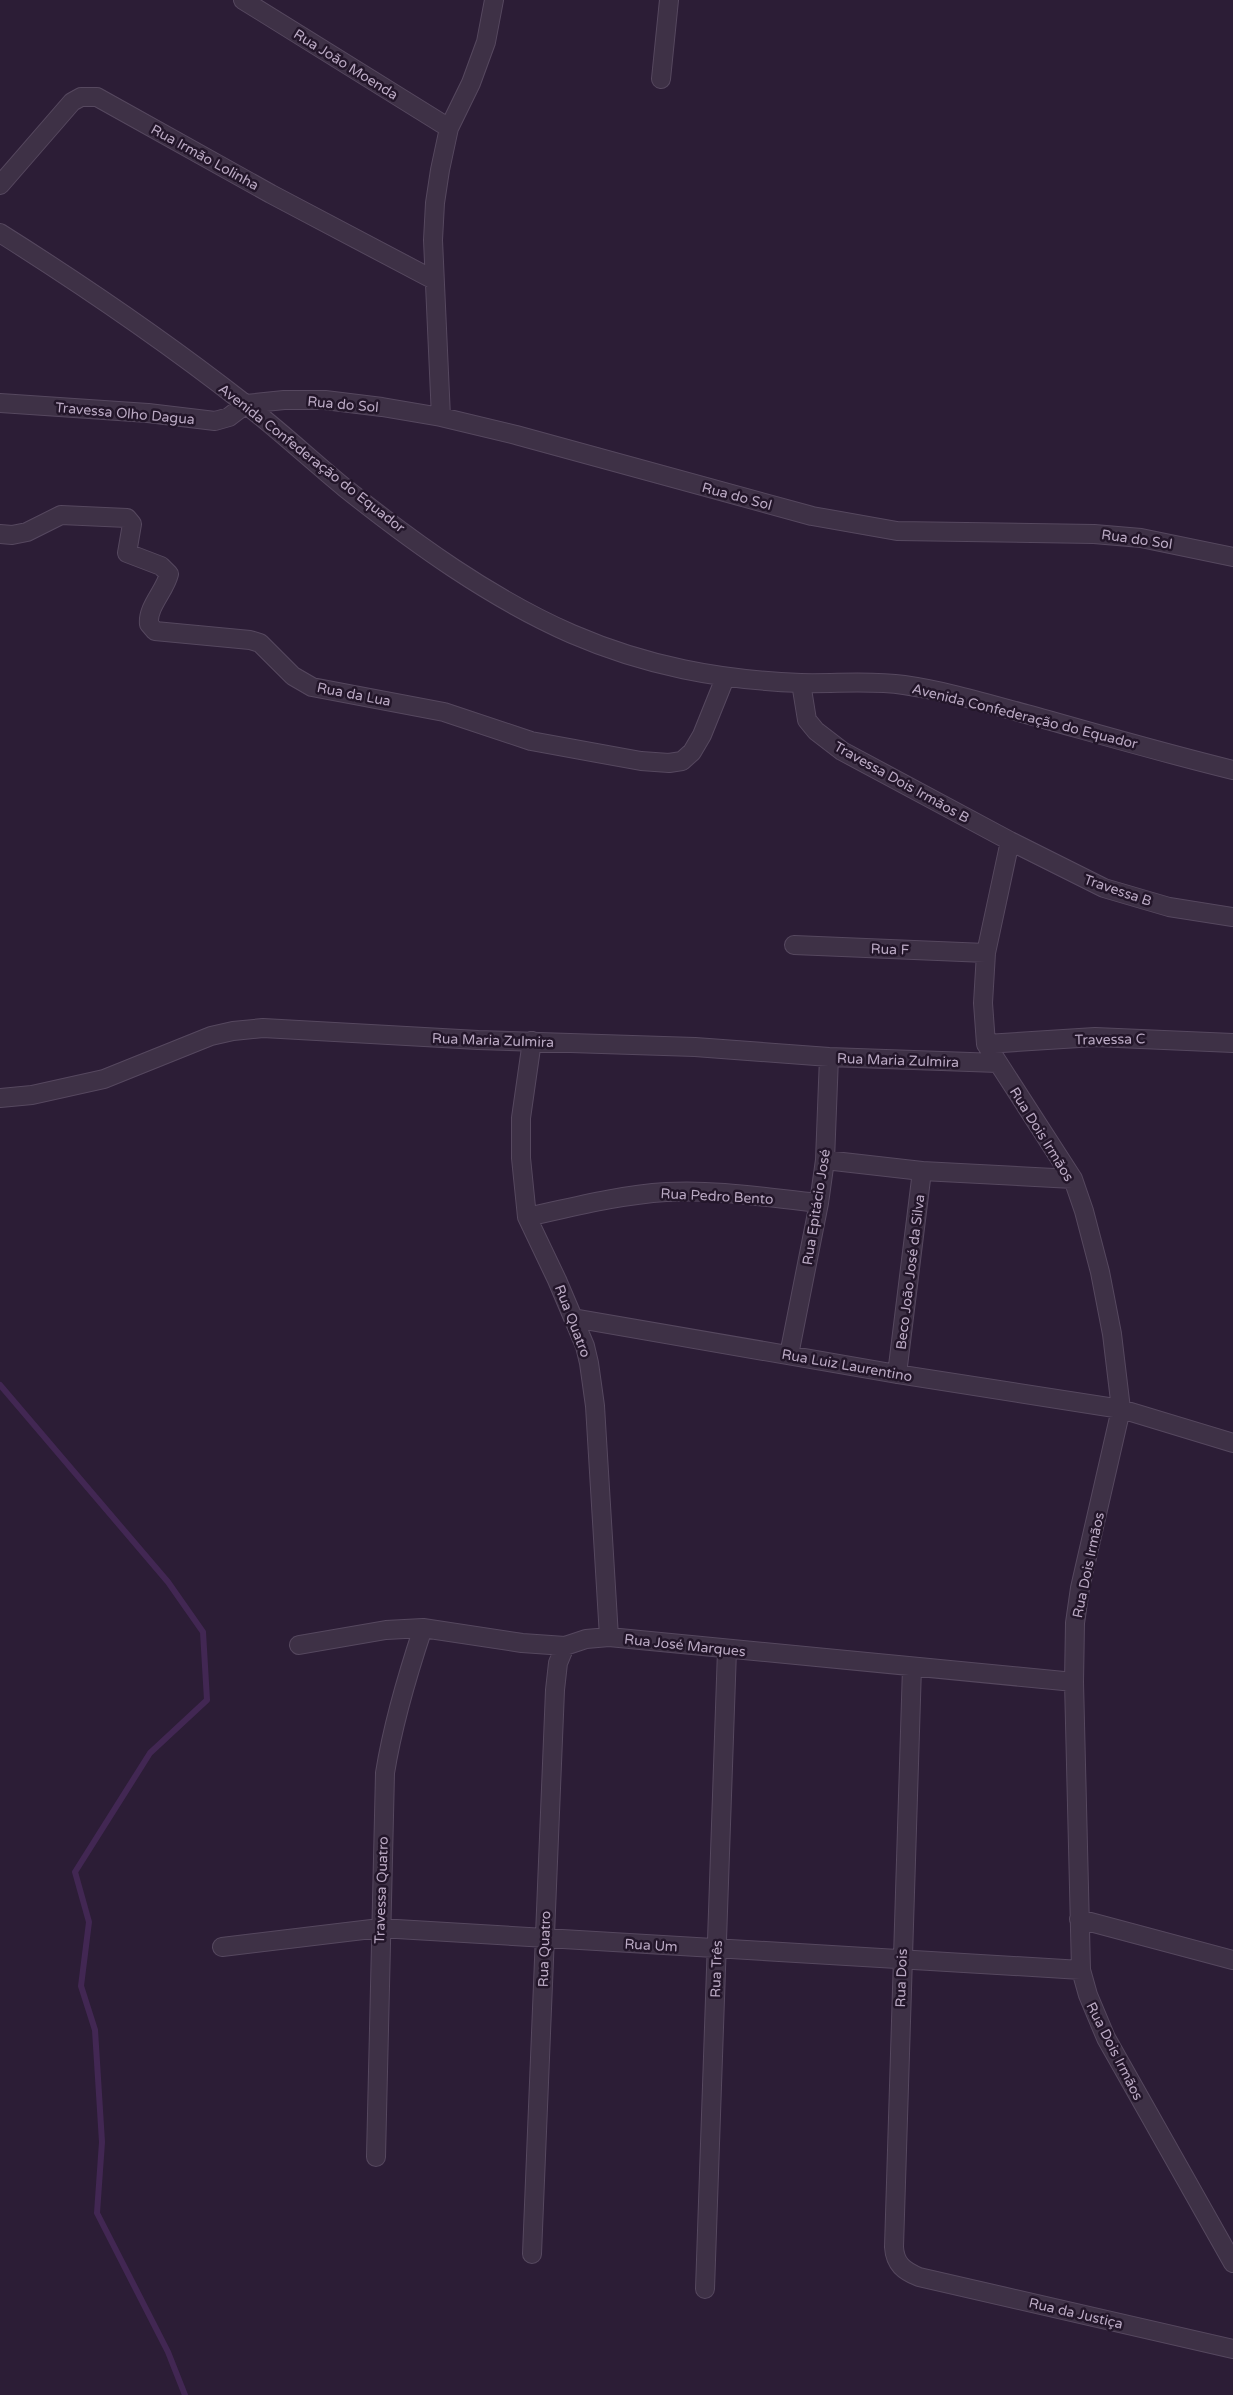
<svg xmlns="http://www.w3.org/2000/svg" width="1233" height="2395" font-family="'Varela Round',sans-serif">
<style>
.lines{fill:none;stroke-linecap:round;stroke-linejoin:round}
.stream{stroke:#422753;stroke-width:6}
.street-casing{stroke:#56485f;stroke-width:20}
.street{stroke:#3e3146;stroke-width:18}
.labels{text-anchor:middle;stroke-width:5;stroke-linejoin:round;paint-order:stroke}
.street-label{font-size:14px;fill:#bbaac4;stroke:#23162a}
</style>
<rect width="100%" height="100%" fill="#2c1d36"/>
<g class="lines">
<path class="stream" d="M0,1385L168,1582L203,1632L207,1700L150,1753L75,1872L89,1922L81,1986L95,2030L102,2142L97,2213L168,2352L185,2395"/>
<defs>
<path id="street" d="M243,0L449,128
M661,79L669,0
M0,185L72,102L81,97H97L271,194L434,280
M0,233C84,286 166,342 244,403C279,430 311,460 345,488C414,543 490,598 572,634C646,666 720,680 801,683C835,684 870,680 904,685C946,691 986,703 1026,714C1095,733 1163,753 1233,770
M0,403L148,413L215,421L229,417L246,404L284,400H325L382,407L441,417L516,435L812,516L897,531L1094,534L1141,538L1233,557
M441,417L433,240L435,203L440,170L449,128L471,83L486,42L494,0
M0,534L12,535L27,532L61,515L127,518L132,524L127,553L161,566L169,574C165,591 147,607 149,624L155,631L250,640L260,643L293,676L312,687L444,712L531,741L641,761L669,763L682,761L692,752L702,735L725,678
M801,683L807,720L816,731L842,751L1010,841L1104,888L1169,907L1233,917
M1010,841L986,953L983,1003L986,1044L1073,1179L1084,1211L1100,1272L1112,1334L1121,1409L1080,1588L1075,1623L1074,1682L1081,1970L1088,1995L1106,2038L1233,2263
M794,945L986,953
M532,1041L521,1118V1158L527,1217L557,1280L585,1346L589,1363L595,1406L609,1637
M986,1044L1095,1037L1233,1043
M0,1098L32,1095L104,1079L211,1036L233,1031L263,1028L478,1040L695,1047L829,1057L998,1063
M825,1160L922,1171L1073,1179
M527,1217C573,1207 619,1195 666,1192C717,1189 769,1198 819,1203
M573,1318L897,1374L1121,1409L1233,1443
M789,1355L819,1203L825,1160L829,1057
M897,1374L922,1171
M299,1645L386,1630L423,1628L522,1643L565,1646L586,1639L609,1637L1074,1682
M912,1667L894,2247C895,2264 904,2271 919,2277L1233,2349
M1079,1919L1233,1960
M222,1947L380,1928L1081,1970
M376,2157L385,1773C393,1723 407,1676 423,1628
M532,2254L555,1690L558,1663L565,1646
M705,2289L727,1650"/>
</defs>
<use href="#street" class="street-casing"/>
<use href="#street" class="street"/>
</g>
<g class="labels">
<g class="street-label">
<text transform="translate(346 64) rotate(32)" y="5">Rua João Moenda</text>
<text transform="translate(205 157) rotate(29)" y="5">Rua Irmão Lolinha</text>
<text transform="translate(343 404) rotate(5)" y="5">Rua do Sol</text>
<text transform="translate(125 413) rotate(5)" y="5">Travessa Olho Dagua</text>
<text transform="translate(312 458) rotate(38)" y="5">Avenida Confederação do Equador</text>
<text transform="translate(737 496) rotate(15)" y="5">Rua do Sol</text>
<text transform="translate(1137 539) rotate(8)" y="5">Rua do Sol</text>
<text transform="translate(354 694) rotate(11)" y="5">Rua da Lua</text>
<text transform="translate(1025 716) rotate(14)" y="5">Avenida Confederação do Equador</text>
<text transform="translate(902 782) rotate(29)" y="5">Travessa Dois Irmãos B</text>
<text transform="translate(1118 890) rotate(19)" y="5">Travessa B</text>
<text transform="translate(890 949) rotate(2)" y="5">Rua F</text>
<text transform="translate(1110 1039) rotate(-1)" y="5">Travessa C</text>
<text transform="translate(493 1040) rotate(2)" y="5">Rua Maria Zulmira</text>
<text transform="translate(898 1060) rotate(2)" y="5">Rua Maria Zulmira</text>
<text transform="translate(1042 1134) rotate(58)" y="5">Rua Dois Irmãos</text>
<text transform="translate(717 1196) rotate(3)" y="5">Rua Pedro Bento</text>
<text transform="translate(816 1207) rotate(-81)" y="5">Rua Epitácio José</text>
<text transform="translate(910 1272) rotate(-83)" y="5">Beco João José da Silva</text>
<text transform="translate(573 1321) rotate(69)" y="5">Rua Quatro</text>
<text transform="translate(847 1365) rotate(10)" y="5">Rua Luiz Laurentino</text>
<text transform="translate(1088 1565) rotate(-78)" y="5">Rua Dois Irmãos</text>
<text transform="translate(685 1645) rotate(6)" y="5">Rua José Marques</text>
<text transform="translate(381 1890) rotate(-88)" y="5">Travessa Quatro</text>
<text transform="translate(651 1945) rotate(3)" y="5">Rua Um</text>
<text transform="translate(544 1949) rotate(-88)" y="5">Rua Quatro</text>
<text transform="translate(716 1969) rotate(-88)" y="5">Rua Três</text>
<text transform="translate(901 1978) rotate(-88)" y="5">Rua Dois</text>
<text transform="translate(1115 2051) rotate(63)" y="5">Rua Dois Irmãos</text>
<text transform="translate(1076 2313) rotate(13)" y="5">Rua da Justiça</text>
</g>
</g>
</svg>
